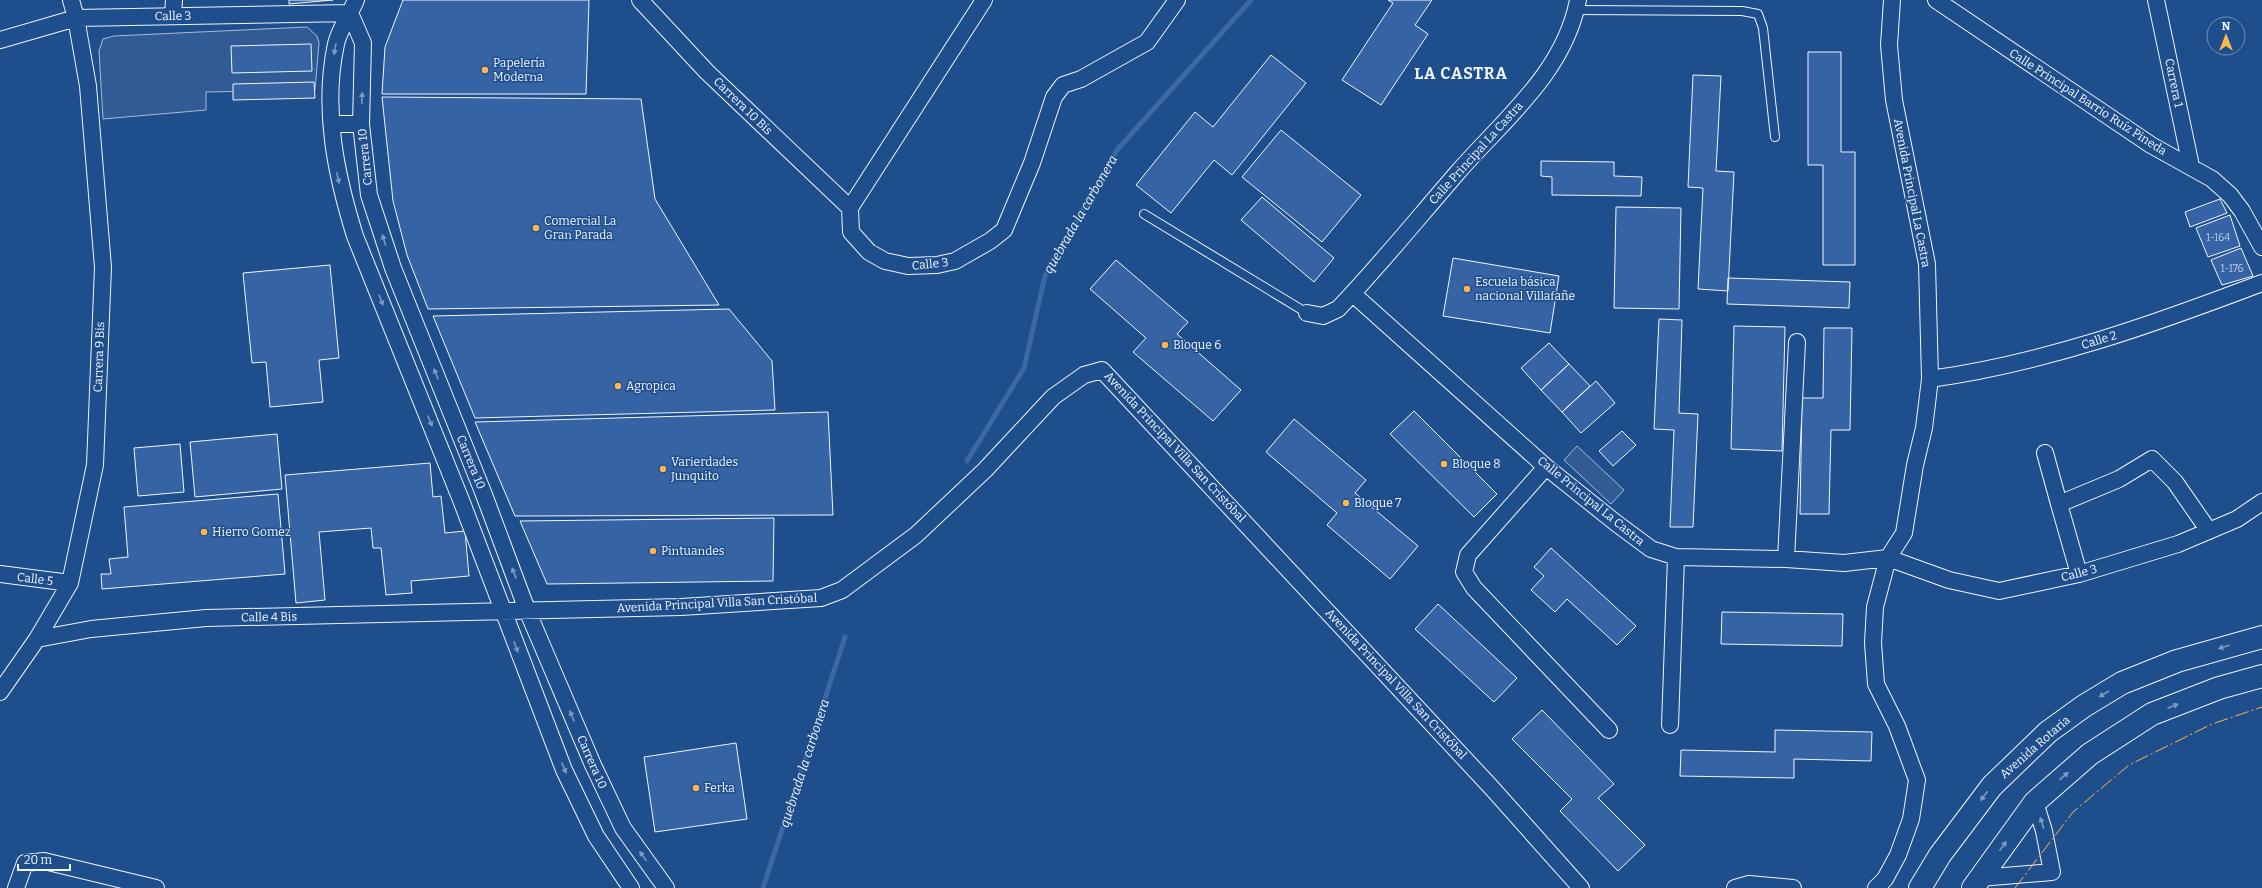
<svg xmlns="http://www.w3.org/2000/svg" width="2262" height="888" font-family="Bitter,serif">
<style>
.parking{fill:#305b95;stroke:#a8bbd7}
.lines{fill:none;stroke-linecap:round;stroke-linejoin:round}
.stream{stroke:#3b69a3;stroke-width:5}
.building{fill:#3563a3;stroke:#f2f6ff}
.lane-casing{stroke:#f2f6ff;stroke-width:10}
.street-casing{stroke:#f2f6ff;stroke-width:18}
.secondary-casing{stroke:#f2f6ff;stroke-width:24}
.lane{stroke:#1f4e8c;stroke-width:8}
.street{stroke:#1f4e8c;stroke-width:16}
.secondary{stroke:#1f4e8c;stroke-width:22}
.power{stroke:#ffb74d;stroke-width:1;stroke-dasharray:14 3 2 3;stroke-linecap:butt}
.oneway{fill:#7e9ac0}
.poi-dot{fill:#ffb74d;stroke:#1f4e8c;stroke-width:1.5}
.labels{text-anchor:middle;stroke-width:3;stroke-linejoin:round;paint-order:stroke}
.number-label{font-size:10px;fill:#c3d1e8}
.street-label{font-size:12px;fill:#f2f6ff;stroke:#1f4e8c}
.poi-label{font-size:12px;fill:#f2f6ff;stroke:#1f4e8c;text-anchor:start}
.water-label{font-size:13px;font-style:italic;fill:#f2f6ff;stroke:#1f4e8c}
.district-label{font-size:16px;font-weight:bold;letter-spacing:1px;fill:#f2f6ff;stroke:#1f4e8c}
</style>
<rect width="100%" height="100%" fill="#1f4e8c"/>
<path class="parking" d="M307,27L317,36L319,43L315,90L206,92V110L103,119L99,51L103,39L114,36Z
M1577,446L1624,490L1611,504L1564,460Z"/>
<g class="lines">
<path class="stream" d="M967,461L1024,368L1045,276L1117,150L1251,0
M763,888L845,637"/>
</g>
<path class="building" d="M289,0H333L289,4Z
M403,0H589L586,94H382L385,47Z
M1388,0H1432L1415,25L1428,34L1381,105L1342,80L1393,3Z
M311,44L312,71L232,73L231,46Z
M1808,52H1841V152H1855V265H1823V165H1808Z
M1271,55L1306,83L1232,175L1214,160L1171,213L1136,185L1195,112L1213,127Z
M1693,75L1721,76L1716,171L1734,172L1728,291L1698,289L1703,188L1688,187Z
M314,82L315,98L233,100V84Z
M382,97L641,99L655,199L719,305L428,309L407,255L393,201Z
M1281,130L1361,195L1322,242L1242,177Z
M1541,161L1614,162V176L1642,177L1641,196L1552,195V177L1541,176Z
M1262,197L1334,258L1314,282L1241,220Z
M2220,199L2227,213L2190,227L2185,212Z
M1616,207L1681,208L1679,309L1614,308Z
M2230,215L2240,246L2208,257L2196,228Z
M2241,248L2253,276L2222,285L2211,260Z
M1453,258L1559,276L1550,333L1443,316Z
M1116,260L1188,322L1177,334L1241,390L1213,421L1133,352L1146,338L1090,289Z
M330,265L339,358L319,360L323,402L270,407L266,362L252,363L243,273Z
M1728,278L1850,282L1849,308L1727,304Z
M729,309L772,361L775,410L475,418L433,316Z
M1659,319L1682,320L1679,413L1698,414L1693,527H1670L1674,430L1654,429Z
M1734,326L1785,327L1782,451L1731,449Z
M1824,328H1852L1850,430H1831L1829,514H1800L1802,398H1823Z
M1549,343L1569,364L1541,390L1521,368Z
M1569,364L1590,386L1562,412L1541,390Z
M1596,381L1615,403L1581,433L1562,412Z
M1414,411L1497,494L1474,517L1390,434Z
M828,412L833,515L515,516L475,422Z
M1294,419L1366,480L1355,493L1418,546L1390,579L1327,525L1337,513L1266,452Z
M1622,431L1636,445L1613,466L1599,451Z
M277,434L282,489L195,497L190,442Z
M180,444L184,492L138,496L134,448Z
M430,463L433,497L441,496L445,533L465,531L469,576L411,581L412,593L386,595L381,548H373L371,528L319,532L325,600L296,603L285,475Z
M278,494L285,574L102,589L101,574H111L109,559L128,557L124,507Z
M774,518L773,581L547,584L520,521Z
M1551,548L1636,626L1617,645L1567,599L1555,612L1531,590L1544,576L1534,567Z
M1438,604L1517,678L1494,702L1415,629Z
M1722,612L1843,614L1842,646L1721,644Z
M1542,710L1614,784L1598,798L1645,845L1618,871L1560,811L1572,799L1512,739Z
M1775,730L1872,732L1871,761L1794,759V778L1680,776L1681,750L1775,752Z
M736,743L747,819L655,832L644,757Z"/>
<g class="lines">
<defs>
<path id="lane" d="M1576,10L1742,11L1758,14L1763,28L1775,137
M1144,214L1307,313"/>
<path id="street" d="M356,0C350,14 339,30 336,44C322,109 336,175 355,236L461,500L564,770L596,836L631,888
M640,0L707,72L850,208
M984,0L850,208L851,232L869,252L885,261L908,266L937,265L955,261L990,241L1004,230L1032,163L1054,97L1063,85L1081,79L1147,42L1177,0
M1936,0L2151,145L2212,179L2230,195L2242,211L2262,247
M2156,0L2191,166
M350,13L363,43L361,124L369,195L393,268L483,492L527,610L593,765L623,828L666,888
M173,16L174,0
M0,40L76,18L350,13
M332,124H361
M1353,294L1546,467L1616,523L1651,549L1676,557L1786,559L1844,563L1888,558L1949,580L1999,591L2079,574L2178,544L2237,519L2262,502
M1307,313L1323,316L1338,309C1380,265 1418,218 1458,172C1504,119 1564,73 1578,0
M1930,379C2045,363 2154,324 2262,283
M2045,453L2059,504
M1546,467L1468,555L1464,572L1474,588L1609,730
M1786,559L1797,342
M0,574L70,583
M2079,574L2059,504L2119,479L2152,459L2175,482L2209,531
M37,639L91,629L206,618L681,607L821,598L842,590L916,535L985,470L1053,397L1084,375L1102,370L1490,786L1581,888
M0,692L37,639L70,583L95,465L103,267L88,86L76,18L71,0
M1670,725L1676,557
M1980,878L2052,872L2044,831L2035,802
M16,888L25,863L44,861L156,888
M1735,888L1749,884L1793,888
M1876,888L1885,879L1898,855L1911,819L1917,780L1897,726L1876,684L1873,643L1875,607L1888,558L1904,533L1915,465L1924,428L1930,379L1927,264L1894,100L1889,45L1892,0"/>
<path id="secondary" d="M1920,888L1940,855L1992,786L2048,732L2084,706L2122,683L2177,661L2262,637
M1973,888L2035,802L2090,754L2152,714L2219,688L2262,676"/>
</defs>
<use href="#lane" class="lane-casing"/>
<use href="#street" class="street-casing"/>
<use href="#secondary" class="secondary-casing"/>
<use href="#lane" class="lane"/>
<use href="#street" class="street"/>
<use href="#secondary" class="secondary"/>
<path class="power" d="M2015,888L2073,812L2129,765L2212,724L2262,707"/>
</g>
<defs><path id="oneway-solid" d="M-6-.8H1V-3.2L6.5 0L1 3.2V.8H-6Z"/></defs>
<g class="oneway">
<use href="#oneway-solid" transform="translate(335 49) rotate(100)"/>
<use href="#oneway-solid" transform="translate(362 98) rotate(-88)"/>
<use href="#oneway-solid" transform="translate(338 178) rotate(78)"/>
<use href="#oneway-solid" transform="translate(384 240) rotate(-108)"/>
<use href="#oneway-solid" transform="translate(381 300) rotate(68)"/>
<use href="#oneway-solid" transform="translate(436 374) rotate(-112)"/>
<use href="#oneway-solid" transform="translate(430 421) rotate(68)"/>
<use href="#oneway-solid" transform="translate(514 573) rotate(-111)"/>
<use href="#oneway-solid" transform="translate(516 647) rotate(69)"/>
<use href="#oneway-solid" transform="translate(2224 647) rotate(164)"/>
<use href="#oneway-solid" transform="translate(2104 694) rotate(150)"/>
<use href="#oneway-solid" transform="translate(2173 706) rotate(-21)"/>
<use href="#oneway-solid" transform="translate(572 716) rotate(-113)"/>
<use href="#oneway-solid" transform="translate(564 768) rotate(67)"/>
<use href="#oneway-solid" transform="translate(2064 776) rotate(-41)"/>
<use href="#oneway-solid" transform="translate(1984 796) rotate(127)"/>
<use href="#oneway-solid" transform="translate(2042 823) rotate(-108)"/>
<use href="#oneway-solid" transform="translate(2003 846) rotate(-54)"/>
<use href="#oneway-solid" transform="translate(643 856) rotate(-126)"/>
</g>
<g class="poi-dot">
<circle cx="485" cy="70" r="4"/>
<circle cx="536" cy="228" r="4"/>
<circle cx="1467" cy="289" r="4"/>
<circle cx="1165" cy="345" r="4"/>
<circle cx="618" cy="386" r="4"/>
<circle cx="1444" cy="464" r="4"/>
<circle cx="663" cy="469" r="4"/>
<circle cx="1346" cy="503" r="4"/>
<circle cx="204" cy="532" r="4"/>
<circle cx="653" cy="551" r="4"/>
<circle cx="696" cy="788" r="4"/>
</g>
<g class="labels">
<g class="number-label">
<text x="2218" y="241">1-164</text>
<text x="2232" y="272">1-176</text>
</g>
<g class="street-label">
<text transform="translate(173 16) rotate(-1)" y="4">Calle 3</text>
<text transform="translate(2174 83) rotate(78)" y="4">Carrera 1</text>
<text transform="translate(2088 102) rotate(33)" y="4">Calle Principal Barrio Ruíz Pineda</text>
<text transform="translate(743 106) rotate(44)" y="4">Carrera 10 Bis</text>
<text transform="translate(1476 153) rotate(-48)" y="4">Calle Principal La Castra</text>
<text transform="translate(365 157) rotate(-96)" y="4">Carrera 10</text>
<text transform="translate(1912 193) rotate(79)" y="4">Avenida Principal La Castra</text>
<text transform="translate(930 264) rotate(-6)" y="4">Calle 3</text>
<text transform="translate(2099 340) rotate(-17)" y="4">Calle 2</text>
<text transform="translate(99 357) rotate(-88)" y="4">Carrera 9 Bis</text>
<text transform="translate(1175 447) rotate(47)" y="4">Avenida Principal Villa San Cristóbal</text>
<text transform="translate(471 462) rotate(68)" y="4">Carrera 10</text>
<text transform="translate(1591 501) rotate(39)" y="4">Calle Principal La Castra</text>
<text transform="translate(2079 573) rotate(-15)" y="4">Calle 3</text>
<text transform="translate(35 579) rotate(7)" y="4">Calle 5</text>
<text transform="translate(717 603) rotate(-3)" y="4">Avenida Principal Villa San Cristóbal</text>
<text transform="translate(269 617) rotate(-1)" y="4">Calle 4 Bis</text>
<text transform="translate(1396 684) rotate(47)" y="4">Avenida Principal Villa San Cristóbal</text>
<text transform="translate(2035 747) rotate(-41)" y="4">Avenida Rotaria</text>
<text transform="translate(592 762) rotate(66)" y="4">Carrera 10</text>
</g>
<g class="poi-label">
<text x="493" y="67">Papelería<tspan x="493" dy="14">Moderna</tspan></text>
<text x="544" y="225">Comercial La<tspan x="544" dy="14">Gran Parada</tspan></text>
<text x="1475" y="286">Escuela básica<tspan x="1475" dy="14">nacional Villafañe</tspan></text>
<text x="1173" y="349">Bloque 6</text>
<text x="626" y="390">Agropica</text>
<text x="671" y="466">Varierdades<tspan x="671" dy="14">Junquito</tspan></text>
<text x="1452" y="468">Bloque 8</text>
<text x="1354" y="507">Bloque 7</text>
<text x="212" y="536">Hierro Gomez</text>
<text x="661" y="555">Pintuandes</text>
<text x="704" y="792">Ferka</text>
</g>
<g class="water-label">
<text transform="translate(1080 214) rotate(-60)" y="5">quebrada la carbonera</text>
<text transform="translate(804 763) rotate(-72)" y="5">quebrada la carbonera</text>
</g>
<g class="district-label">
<text x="1461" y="79">LA CASTRA</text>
</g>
</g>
<g transform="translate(2226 36)"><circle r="19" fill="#1f4e8c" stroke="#7391ba"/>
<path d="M0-3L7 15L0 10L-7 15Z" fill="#ffb74d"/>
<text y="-6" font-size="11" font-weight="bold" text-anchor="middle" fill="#f2f6ff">N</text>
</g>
<path d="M18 864v6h52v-6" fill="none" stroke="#f2f6ff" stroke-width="2"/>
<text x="24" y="864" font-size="12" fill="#f2f6ff" stroke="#1f4e8c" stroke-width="3" paint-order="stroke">20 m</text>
</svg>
